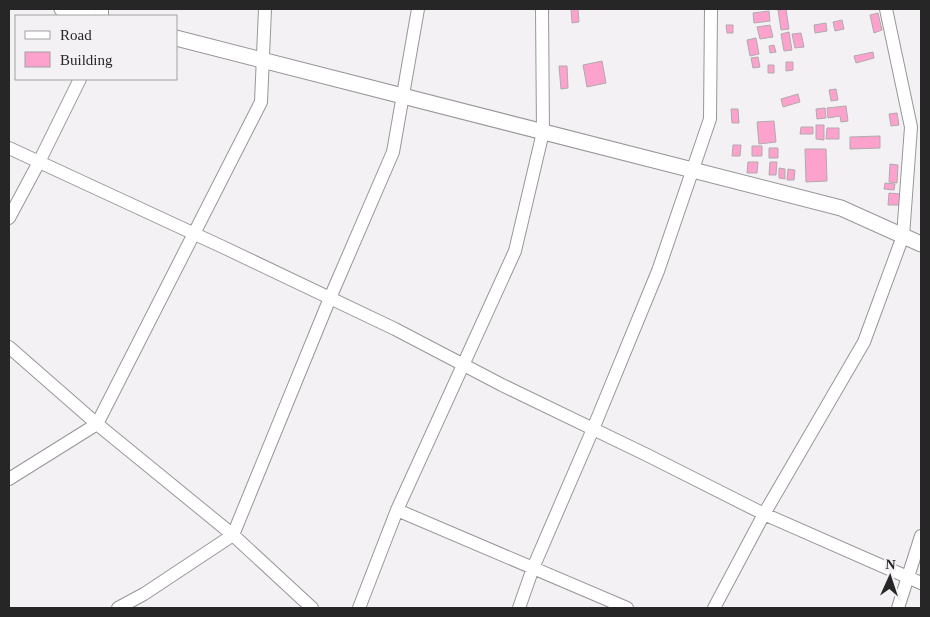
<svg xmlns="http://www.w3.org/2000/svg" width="930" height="617" font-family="'Times New Roman',serif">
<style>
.building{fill:#fca2cc;stroke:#afabad}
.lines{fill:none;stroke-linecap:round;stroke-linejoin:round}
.minor-casing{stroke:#999699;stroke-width:14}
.tertiary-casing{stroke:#999699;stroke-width:17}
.minor{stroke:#fff;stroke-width:12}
.tertiary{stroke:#fff;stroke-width:15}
</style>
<rect width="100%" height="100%" fill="#f4f1f4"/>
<path class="building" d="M571,9H578L579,22L572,23Z
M786,9L789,29L781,30L778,10Z
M769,11L770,21L754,23L753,13Z
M878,13L882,30L874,33L870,15Z
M842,20L844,29L835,31L833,22Z
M826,23L827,31L815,33L814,25Z
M726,25H733V33H727Z
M770,25L773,37L760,39L757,27Z
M789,32L792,50L784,51L781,34Z
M801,33L804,47L795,48L792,34Z
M756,38L759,54L750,56L747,40Z
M774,45L776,52L770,53L769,46Z
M873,52L874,58L856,63L854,56Z
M758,57L760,67L753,68L751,58Z
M602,61L606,83L587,87L583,65Z
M786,62H793V70L786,71Z
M768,65H774V73H768Z
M559,66H567L568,88L561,89Z
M836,89L838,100L831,101L829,90Z
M798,94L800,102L783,107L781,99Z
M846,106L848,121L841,122L840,116L828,118L827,108Z
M825,108L826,118L817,119L816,109Z
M731,109H738L739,123H732Z
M897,113L899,125L891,126L889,114Z
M774,121L776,142L759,144L757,122Z
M816,125H824V140L816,139Z
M801,127H813V134H800Z
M827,128H839V139H826Z
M880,136V148L850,149V137Z
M733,145H741L740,156H732Z
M752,146H762V156H752Z
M769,148H778V158H769Z
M805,149H826L827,181L806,182Z
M748,162H758L757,173H747Z
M770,162H777L776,175H769Z
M890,164L898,165L897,183L889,182Z
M779,168L785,169V179L779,178Z
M788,169L795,170L794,180H787Z
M885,183L895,184L894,190L884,189Z
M889,193L900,194L899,205H888Z"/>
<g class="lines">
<defs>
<path id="minor" d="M102,16V9
M9,148L225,248L395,329L502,385L647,455L764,514L921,583
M9,218L39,162L80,79
M9,347L97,424L233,535L312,608
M9,479L97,424L261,102L265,9
M397,510L627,608
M118,608L144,594L233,535L330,298L393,152L418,9
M359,608L397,510L515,251L543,132L542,9
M519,608L533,568L593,429L658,271L710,119L711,9
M714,608L764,514L864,342L903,236L911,127L886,9
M898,608L921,536"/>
<path id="tertiary" d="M62,9L91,16
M176,38L841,208L921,244"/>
</defs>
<use href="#minor" class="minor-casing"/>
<use href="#tertiary" class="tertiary-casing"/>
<use href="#minor" class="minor"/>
<use href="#tertiary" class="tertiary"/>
</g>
<rect width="930" height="617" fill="none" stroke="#272627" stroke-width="20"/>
<rect x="15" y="15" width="162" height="65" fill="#f4f1f4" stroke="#a2a0a2"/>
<rect x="25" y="31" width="25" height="8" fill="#ffffff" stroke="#a2a0a2"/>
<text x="60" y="40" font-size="15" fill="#272627">Road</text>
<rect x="25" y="52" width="25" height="15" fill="#fca2cc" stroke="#a2a0a2"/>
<text x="60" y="65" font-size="15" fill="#272627">Building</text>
<g transform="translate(890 577) rotate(3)" stroke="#f4f1f4" stroke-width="4" paint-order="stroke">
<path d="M0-4L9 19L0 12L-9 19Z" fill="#272627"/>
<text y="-8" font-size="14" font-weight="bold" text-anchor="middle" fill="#272627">N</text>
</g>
</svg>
